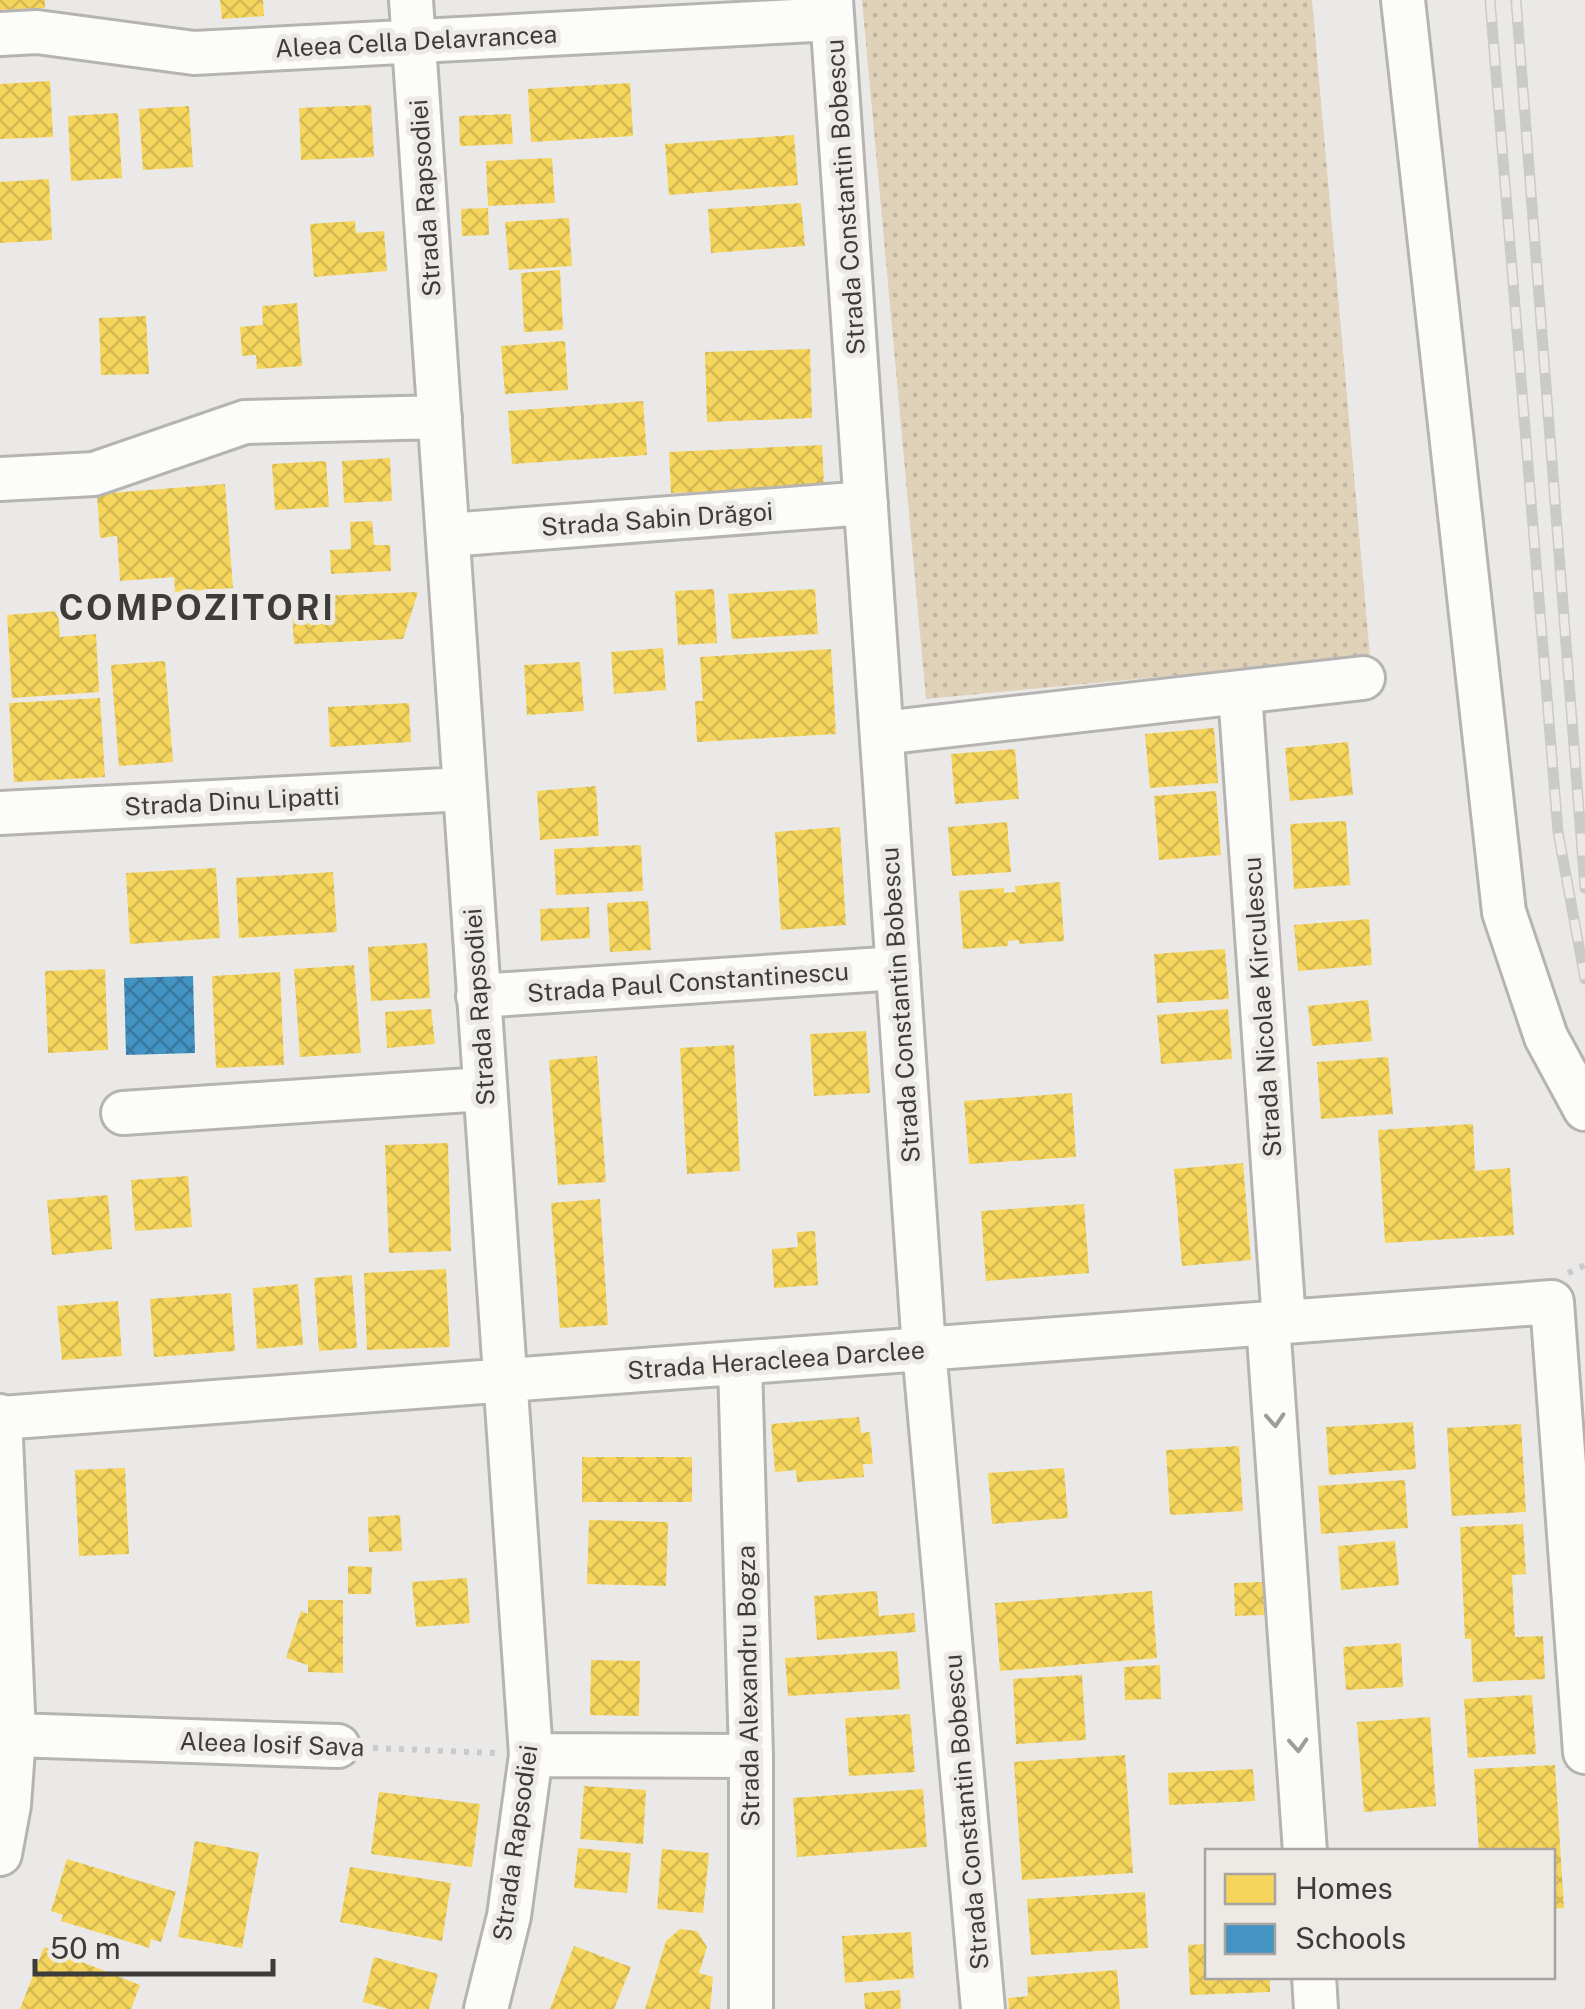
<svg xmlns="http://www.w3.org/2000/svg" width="1585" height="2009" font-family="'Public Sans',sans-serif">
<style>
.grass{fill:url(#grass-dots)}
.homes{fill:url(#homes-cross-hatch)}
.schools{fill:url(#schools-cross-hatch)}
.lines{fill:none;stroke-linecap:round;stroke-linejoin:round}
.minor-casing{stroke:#b6b4b2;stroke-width:48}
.path{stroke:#cbcaca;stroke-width:6;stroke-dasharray:5 8;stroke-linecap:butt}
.minor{stroke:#fcfcfb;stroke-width:42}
.rail-casing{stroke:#cacac9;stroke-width:11}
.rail{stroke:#edeae5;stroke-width:8;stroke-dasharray:22;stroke-linecap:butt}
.oneway{stroke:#9c9c9a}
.labels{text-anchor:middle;stroke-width:10;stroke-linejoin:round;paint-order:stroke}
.street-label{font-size:25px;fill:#3d3c3a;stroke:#edeae5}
.district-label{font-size:35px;font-weight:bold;letter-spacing:2.5px;fill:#3d3c3a;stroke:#edeae5}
</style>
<defs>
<pattern id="grass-dots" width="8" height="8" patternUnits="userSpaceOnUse" patternTransform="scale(2.5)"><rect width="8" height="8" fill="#e0d1b9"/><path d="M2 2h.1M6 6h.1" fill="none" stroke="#c1b4a0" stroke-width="1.8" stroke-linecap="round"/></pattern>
<pattern id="homes-cross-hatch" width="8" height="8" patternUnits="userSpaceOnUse" patternTransform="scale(2.5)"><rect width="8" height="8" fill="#f6d55c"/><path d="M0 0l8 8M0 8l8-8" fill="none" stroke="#d4b851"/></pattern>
<pattern id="schools-cross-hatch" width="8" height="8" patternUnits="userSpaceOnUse" patternTransform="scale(2.5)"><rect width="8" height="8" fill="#4393c3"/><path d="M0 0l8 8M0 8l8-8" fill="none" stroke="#39799f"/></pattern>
</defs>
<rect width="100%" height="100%" fill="#ebe9e7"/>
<path class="grass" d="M862,0H1312L1370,657L926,699Z"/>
<path class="homes" d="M0,0H45V8L0,10Z
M220,0H263L264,16L222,19Z
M50,81L53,137L0,139V84Z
M630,83L633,136L531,142L528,89Z
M371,105L374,157L301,160L299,108Z
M189,106L193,167L143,170L139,109Z
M118,113L122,178L71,181L68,116Z
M511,114L513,144L460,146L459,116Z
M794,135L798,185L669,195L665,144Z
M552,158L555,203L488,206L486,161Z
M49,179L52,240L0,243V182Z
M801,203L805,246L711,253L708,209Z
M488,208L489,235L462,236L461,209Z
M569,218L572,266L509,270L505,222Z
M355,221L356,233L384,231L387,271L314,277L310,224Z
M560,270L563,330L524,332L521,273Z
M297,303L302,366L257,369L256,355L242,356L240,327L263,325L262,306Z
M146,316L149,374L101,375L99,318Z
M565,341L568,390L505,394L501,346Z
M810,349L812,418L707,422L705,352Z
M643,401L647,455L512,464L508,411Z
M822,445L824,487L671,493L669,452Z
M390,458L392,501L344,503L342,461Z
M326,461L329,507L275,510L272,464Z
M225,484L233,588L175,592L174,577L120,581L117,536L100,538L97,494Z
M372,521L374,545H390L391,571L331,574L330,550L351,549L350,522Z
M714,589L717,643L678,645L675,591Z
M815,589L818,634L732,639L728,594Z
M418,592L403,639L294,644L291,597Z
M58,611L60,637L96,634L99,692L12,698L7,615Z
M663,648L666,690L614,694L611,652Z
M831,649L836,734L697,742L695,701H703L700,657Z
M165,661L173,762L119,766L111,665Z
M580,662L584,711L527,715L524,665Z
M100,698L105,777L14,782L9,703Z
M409,703L411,742L330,747L328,707Z
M1214,728L1218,783L1150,788L1145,734Z
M1348,742L1353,795L1290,801L1285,748Z
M1015,749L1019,799L955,804L951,754Z
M596,786L599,836L540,840L537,791Z
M1216,791L1221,855L1159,860L1154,796Z
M1346,821L1350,885L1294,889L1290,824Z
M1007,822L1011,872L952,876L948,827Z
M840,827L846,925L781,930L775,832Z
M641,845L643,891L556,895L554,849Z
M216,868L220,938L130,944L126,873Z
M333,872L337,932L239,938L236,878Z
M1060,882L1064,941L1019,944V940L1008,941V946L963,949L959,891L1004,888V893L1016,892L1015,886Z
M648,901L651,950L610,952L607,903Z
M589,907L590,938L541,941L540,909Z
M1369,919L1372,965L1298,971L1294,925Z
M427,943L430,998L371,1001L368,947Z
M1225,949L1229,999L1157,1003L1154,954Z
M354,965L361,1053L300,1057L294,969Z
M105,969L108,1050L48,1053L45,971Z
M280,972L284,1065L216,1068L212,976Z
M1368,1000L1372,1041L1312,1046L1308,1006Z
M431,1009L435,1044L387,1048L385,1012Z
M1228,1009L1232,1059L1161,1064L1157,1015Z
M866,1031L870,1093L814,1096L810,1034Z
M734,1045L740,1171L687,1174L680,1048Z
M597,1056L606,1182L558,1185L549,1060Z
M1388,1057L1393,1114L1321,1119L1317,1062Z
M1072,1093L1076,1157L969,1164L964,1101Z
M1473,1124L1475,1171L1510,1168L1514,1235L1385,1243L1378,1130Z
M448,1143L451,1251L389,1253L385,1145Z
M1243,1163L1251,1260L1182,1266L1174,1169Z
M188,1176L192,1227L135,1231L131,1180Z
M108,1195L112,1249L52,1255L47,1200Z
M600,1199L608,1325L560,1328L551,1203Z
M1084,1204L1089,1273L986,1281L981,1211Z
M815,1231L818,1285L774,1288L772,1249L798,1247L797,1232Z
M446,1269L450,1347L367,1350L364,1273Z
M352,1275L357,1348L319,1351L314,1278Z
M298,1284L303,1345L257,1349L253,1288Z
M231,1293L235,1351L154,1357L150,1299Z
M118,1301L122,1356L62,1360L57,1306Z
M859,1417L861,1433L870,1432L873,1464H863L864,1477L797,1482L796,1470L775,1472L771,1424Z
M1413,1422L1416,1469L1329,1475L1326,1427Z
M1521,1424L1526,1512L1452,1516L1447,1428Z
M1239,1446L1243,1511L1170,1515L1166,1450Z
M582,1457H692V1502H582Z
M125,1468L129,1554L79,1556L75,1470Z
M1064,1468L1068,1518L992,1524L988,1473Z
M1405,1480L1408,1528L1321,1534L1318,1486Z
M400,1515L402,1551L369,1552L368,1517Z
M589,1520L668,1522L666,1586L587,1584Z
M1523,1524L1526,1574L1512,1575L1515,1637L1543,1636L1545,1679L1473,1682L1471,1639H1465L1460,1527Z
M1395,1541L1399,1585L1341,1590L1338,1546Z
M348,1566L372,1567L371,1594H348Z
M467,1578L470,1623L416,1627L412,1582Z
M1263,1582L1264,1615L1235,1616L1234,1583Z
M877,1591L879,1616L914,1613L916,1632L817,1640L814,1596Z
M1152,1591L1157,1658L1000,1671L995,1603Z
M308,1600H343V1673L308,1672V1665L286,1658L301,1611L308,1614Z
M1401,1643L1403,1687L1346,1690L1343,1647Z
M897,1651L900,1689L788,1696L785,1658Z
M591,1660L640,1661L639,1716L590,1715Z
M1160,1665L1161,1699L1125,1700L1124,1667Z
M1082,1675L1086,1740L1016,1744L1013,1679Z
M1532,1695L1536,1754L1468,1758L1464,1699Z
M910,1714L915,1772L849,1776L845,1718Z
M1430,1717L1436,1806L1364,1812L1357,1722Z
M1125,1755L1133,1873L1022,1880L1014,1762Z
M1555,1765L1564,1908L1552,1909V1852H1479L1474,1769Z
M1253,1769L1255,1801L1169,1805L1168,1773Z
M584,1786L646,1790L643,1844L580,1839Z
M923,1789L927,1847L797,1857L793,1798Z
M379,1792L480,1804L472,1867L371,1854Z
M195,1841L259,1853L242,1948L178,1937Z
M578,1848L631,1853L627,1893L574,1888Z
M662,1849L709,1853L703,1913L657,1909Z
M67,1859L176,1892L161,1942L151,1939L149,1948L61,1921L63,1915L51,1911Z
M350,1867L451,1883L442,1941L340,1922Z
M1145,1892L1148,1948L1031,1955L1027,1899Z
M680,1929L697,1931L707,1947L699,1973L713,1977L710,2009H645L666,1941Z
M911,1932L914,1978L845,1983L842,1936Z
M1208,1944V1976H1270V1992L1190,1995L1188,1945Z
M574,1946L631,1967L614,2009H550Z
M44,1947L140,1985L131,2009H20Z
M374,1957L438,1974L429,2009H389L363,2002Z
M1117,1970L1120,2009H1009L1008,1998L1028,1996L1027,1977Z
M900,1990L901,2009H865L864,1993Z"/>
<path class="schools" d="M193,976L195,1053L126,1055L124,978Z"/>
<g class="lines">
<defs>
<path id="minor" d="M411,0L531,1755L509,1916L486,2009
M831,0L924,1349L983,2009
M1403,0L1504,912L1546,1037L1585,1109
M0,34L37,32L194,53L832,19
M0,479L94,474L245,422L440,417
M448,535L866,503
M1240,692L1284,1322
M882,733L1363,678
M0,813L465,789
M478,996L898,968
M123,1113L484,1089
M1268,1323L1305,1852
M740,1363L751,1756V2009
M0,1416L14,1735L9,1805L0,1854
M0,1418L1552,1302L1585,1752
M14,1735L338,1746
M531,1755L751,1756
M1314,1976L1316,2009"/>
</defs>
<use href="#minor" class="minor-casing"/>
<path class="path" d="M1568,1273L1585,1265
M373,1748L495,1753"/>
<use href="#minor" class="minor"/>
<defs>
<path id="rail" d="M1490,0L1558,832L1585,979
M1516,0L1585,888"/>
</defs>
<use href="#rail" class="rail-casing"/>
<use href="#rail" class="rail"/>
</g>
<defs><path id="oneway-chevron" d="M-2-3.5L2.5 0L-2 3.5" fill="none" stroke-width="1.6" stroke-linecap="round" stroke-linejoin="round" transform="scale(2.5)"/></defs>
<g class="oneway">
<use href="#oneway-chevron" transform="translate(1275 1420) rotate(86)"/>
<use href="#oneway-chevron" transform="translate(1298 1745) rotate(86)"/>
</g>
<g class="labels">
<g class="street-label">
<text transform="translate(416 41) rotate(-3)" y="9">Aleea Cella Delavrancea</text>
<text transform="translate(845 197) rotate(-94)" y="9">Strada Constantin Bobescu</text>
<text transform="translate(425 198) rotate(-94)" y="9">Strada Rapsodiei</text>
<text transform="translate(657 519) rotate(-4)" y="9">Strada Sabin Drăgoi</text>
<text transform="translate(232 801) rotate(-3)" y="9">Strada Dinu Lipatti</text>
<text transform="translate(688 982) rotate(-4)" y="9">Strada Paul Constantinescu</text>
<text transform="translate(900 1005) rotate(-94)" y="9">Strada Constantin Bobescu</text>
<text transform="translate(479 1007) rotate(-94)" y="9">Strada Rapsodiei</text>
<text transform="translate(1262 1007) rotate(-94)" y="9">Strada Nicolae Kirculescu</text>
<text transform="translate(776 1360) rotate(-4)" y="9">Strada Heracleea Darclee</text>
<text transform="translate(748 1686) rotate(-91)" y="9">Strada Alexandru Bogza</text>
<text transform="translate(272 1744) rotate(2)" y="9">Aleea Iosif Sava</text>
<text transform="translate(966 1812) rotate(-95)" y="9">Strada Constantin Bobescu</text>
<text transform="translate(515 1843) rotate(-82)" y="9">Strada Rapsodiei</text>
</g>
<g class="district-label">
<text x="197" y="620">COMPOZITORI</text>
</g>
</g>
<rect x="1205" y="1849" width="350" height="130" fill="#edeae5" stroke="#a7a4a1" stroke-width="2.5"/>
<rect x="1225" y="1874" width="50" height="30" fill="#f6d55c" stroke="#a7a4a1" stroke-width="2.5"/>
<text x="1295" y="1899" font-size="30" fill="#3d3c3a">Homes</text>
<rect x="1225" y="1924" width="50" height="30" fill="#4393c3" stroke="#a7a4a1" stroke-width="2.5"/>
<text x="1295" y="1949" font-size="30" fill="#3d3c3a">Schools</text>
<path d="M35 1959v15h238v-15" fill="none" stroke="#3d3c3a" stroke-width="5"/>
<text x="50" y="1959" font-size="30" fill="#3d3c3a" stroke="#edeae5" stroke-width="8" paint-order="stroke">50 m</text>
</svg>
